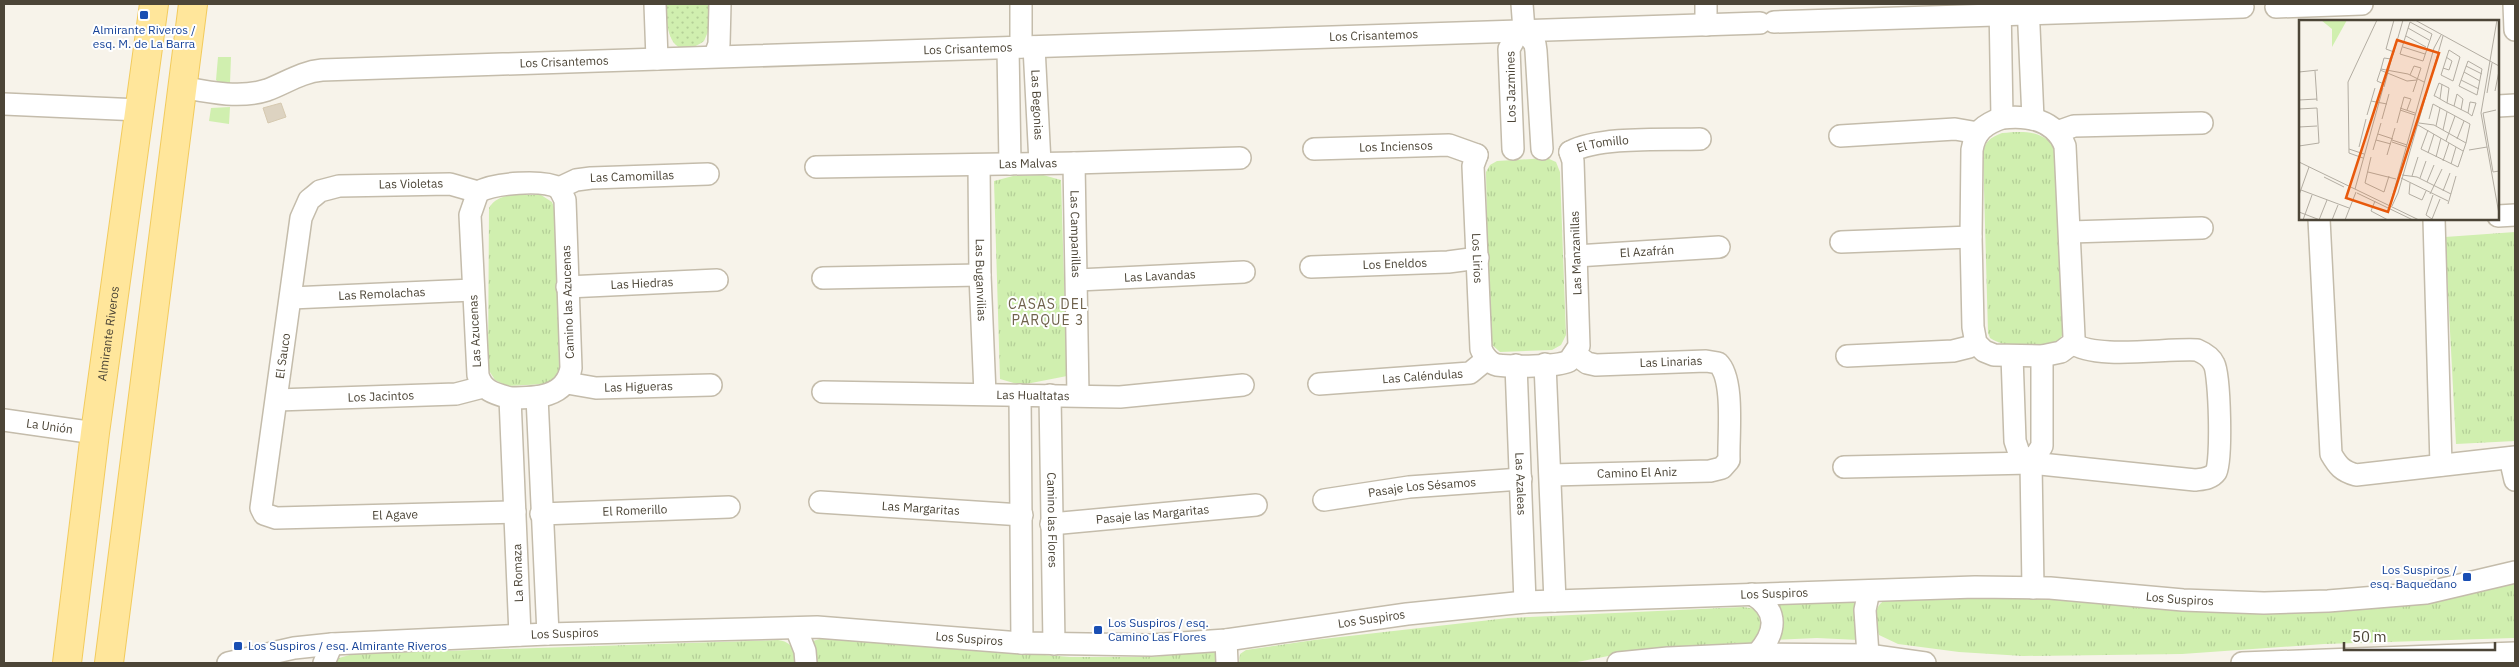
<svg xmlns="http://www.w3.org/2000/svg" width="2519" height="667" font-family="'IBM Plex Sans',sans-serif">
<style>
.grass{fill:url(#grass-dots)}
.park{fill:url(#park-tufts)}
.garden{fill:#d0efaf}
.building{fill:#ddd3c1;stroke:#d6c9b0}
.lines{fill:none;stroke-linecap:round;stroke-linejoin:round}
.minor-casing{stroke:#c4bcab;stroke-width:24}
.major-casing{stroke:#f2cb5d;stroke-width:30}
.minor{stroke:#fff;stroke-width:21}
.major{stroke:#ffe69b;stroke-width:28}
.transit-dot{fill:#1a4fb4;stroke:#fff;stroke-width:2}
.labels{text-anchor:middle;stroke-width:4;stroke-linejoin:round;paint-order:stroke}
.transit-label{font-size:12px;fill:#164399;stroke:#fff;text-anchor:start}
.street-label{font-size:12px;fill:#4c4537;stroke:#fff}
.neighbourhood-label{font-size:14px;letter-spacing:1px;fill:#70634d;stroke:#fff}
.inset-road{fill:none;stroke:#b3ada2;stroke-width:1}
.view{fill:#e8590c;fill-opacity:0.15;stroke:#e8590c;stroke-width:2.5}
.inset-edge{fill:none;stroke:#4c4537;stroke-width:2.5}
</style>
<defs>
<pattern id="grass-dots" width="8" height="8" patternUnits="userSpaceOnUse" patternTransform="scale(1.25)"><rect width="8" height="8" fill="#d0efaf"/><path d="M2 2h.1M6 6h.1" fill="none" stroke="#b4ce97" stroke-width="1.8" stroke-linecap="round"/></pattern>
<pattern id="park-tufts" width="24" height="20" patternUnits="userSpaceOnUse" patternTransform="scale(1.25)"><rect width="24" height="20" fill="#d0efaf"/><path d="M3 7l-1-3M5 7V3M7 7l1-3M15 17l-1-3M17 17v-4M19 17l1-3" fill="none" stroke="#b4ce97"/></pattern>
</defs>
<rect width="100%" height="100%" fill="#f7f3ea"/>
<path class="grass" d="M665,4H709L710,27L704,41C670,65 666,27 665,4Z"/>
<path class="park" d="M2002,133C2024,131 2041,130 2056,148L2064,332C2061,337 2058,344 2051,346C2035,350 2003,347 1990,338L1988,333L1983,153C1985,141 1990,138 2002,133Z
M1547,158L1556,162L1560,172L1566,335L1561,345L1552,350L1500,352L1491,344L1489,337L1486,172L1490,165L1497,161Z
M1043,175L1061,180L1067,376L1021,385L1000,379L994,181L1013,176Z
M541,195L552,202L557,215L559,370L554,379L544,384L507,386L495,380L488,369L489,208C499,190 524,196 541,195Z
M2515,232V441L2456,444L2445,237Z
M2515,582L2514,638L2324,644L2182,654L2023,656L1959,652L1898,644L1879,635C1875,622 1872,608 1885,600L1967,593L2270,613Z
M1862,600L1859,640L1817,638L1775,640L1774,602Z
M1743,607L1757,609L1768,616L1756,643L1650,648L1572,663H1239L1240,654L1246,650L1314,640L1508,618Z
M823,638L1070,657H1151L1218,651L1219,663H815L813,641Z
M778,640C793,642 794,651 798,663H334L339,658L353,654Z"/>
<path class="garden" d="M218,57H231L230,83L218,82L216,80Z
M230,107L229,124L209,121L211,108Z"/>
<path class="building" d="M281,103L286,117L268,123L263,108Z"/>
<g class="lines">
<defs>
<g id="minor">
<path d="M655,4L657,59"/>
<path d="M1021,4V47"/>
<path d="M1522,4L1524,30L1535,44L1536,51L1542,149"/>
<path d="M1706,4V25"/>
<path d="M2000,4L2002,118"/>
<path d="M2028,4L2033,119"/>
<path d="M2514,4L2515,30"/>
<path d="M2276,7L2362,4"/>
<path d="M1774,22L2243,7"/>
<path id="s1" d="M1034,47L1040,163"/>
<path d="M1008,48L1010,164"/>
<path d="M715,55L719,44L720,4"/>
<path id="s2" d="M181,87C208,92 240,99 267,90C286,83 301,72 322,70L1760,23"/>
<path d="M4,104L140,110"/>
<path d="M2498,106L2515,105"/>
<path d="M2002,118C2028,115 2055,120 2065,146L2074,337L2073,343L2061,352L2042,356L1994,355L1984,351L1976,343L1973,327L1971,237L1972,150C1975,131 1985,124 2002,118Z"/>
<path d="M2057,132L2074,126L2202,123"/>
<path d="M1840,136L1955,129L1978,133"/>
<path id="s3" d="M1314,149L1449,145L1477,155"/>
<path d="M1513,149L1509,49L1516,36L1524,30"/>
<path id="s4" d="M1570,152C1600,136 1665,140 1700,139"/>
<path id="s5" d="M1477,155L1473,166L1481,349C1484,356 1489,363 1497,365C1511,367 1557,367 1569,361L1579,346L1573,161L1570,152"/>
<path id="s6" d="M1074,163L1078,395"/>
<path id="s7" d="M979,165L980,275L985,394"/>
<path id="s8" d="M816,167L1074,163L1240,158"/>
<path id="s9" d="M559,188L576,180L591,178L708,174"/>
<path id="s10" d="M478,192L450,184L339,186L320,191L314,196L309,200L301,218L261,508L264,514L276,518L515,512"/>
<path d="M2498,216L2515,215"/>
<path d="M2319,219L2331,454C2338,466 2342,471 2356,475L2515,457"/>
<path d="M2434,219L2441,465"/>
<path d="M2070,232L2202,228"/>
<path d="M1841,242L1971,237"/>
<path id="s11" d="M1576,256L1719,247"/>
<path id="s12" d="M1311,267L1448,262L1478,258"/>
<path d="M823,278L980,275"/>
<path id="s13" d="M1078,280L1244,272"/>
<path id="s14" d="M567,287L717,280"/>
<path id="s15" d="M291,298L473,290"/>
<path d="M1847,356L1953,351L1969,347L1976,343"/>
<path d="M2012,356L2015,441L2019,453L2031,463"/>
<path d="M1545,364L1555,601"/>
<path id="s16" d="M1516,365L1525,602"/>
<path id="s17" d="M567,383L596,388L711,385"/>
<path id="s18" d="M1319,384L1470,373L1487,359"/>
<path id="s19" d="M823,392L1120,397L1243,385"/>
<path d="M1020,395L1022,643"/>
<path id="s20" d="M1050,395L1054,644"/>
<path d="M537,397L548,634"/>
<path d="M510,398C535,398 566,398 571,368L565,200L559,188"/>
<path id="s21" d="M277,400L456,394L483,387"/>
<path id="s22" d="M4,420L95,433"/>
<path d="M2510,458L2515,480"/>
<path d="M1844,467L2031,463L2195,480C2202,479 2211,479 2216,472C2222,464 2220,375 2214,364C2211,357 2204,353 2197,350C2167,348 2094,360 2073,343"/>
<path id="s23" d="M1551,475L1710,471L1722,468L1729,460C1728,437 1735,379 1718,363L1706,361L1596,365L1587,363L1575,354"/>
<path id="s24" d="M1324,500L1409,487L1521,479"/>
<path id="s25" d="M820,502L1022,515"/>
<path id="s26" d="M541,514L729,507"/>
<path id="s27" d="M1051,524L1256,505"/>
<path d="M2033,588L2031,463L2042,446V356"/>
<path d="M1752,594C1780,611 1776,633 1757,654"/>
<path d="M796,628L805,651L806,663"/>
<path d="M520,635L510,398C496,394 482,391 478,375L470,215L478,192C494,183 543,179 559,188"/>
<path d="M1226,640L1227,663"/>
<path d="M1868,655L1865,610L1869,591"/>
<path id="s28" d="M228,663L294,648L332,644L548,634L817,627L1022,643L1151,645L1226,640L1407,614L1525,602L1975,587L2050,588L2183,600L2264,603L2328,601L2426,593L2515,572"/>
<path d="M324,663L332,644"/>
<path d="M1618,663L1668,658L1757,654L1868,655L1925,663"/>
<path d="M2242,663L2515,653"/>
</g>
<g id="major">
<path id="s29" d="M67,663L95,433L154,4"/>
<path d="M109,663L193,4"/>
</g>
</defs>
<use href="#minor" class="minor-casing"/>
<use href="#major" class="major-casing"/>
<use href="#minor" class="minor"/>
<use href="#major" class="major"/>
</g>
<g class="transit-dot">
<rect x="139" y="10" width="10" height="10" rx="2.5"/>
<rect x="2462" y="572" width="10" height="10" rx="2.5"/>
<rect x="1093" y="625" width="10" height="10" rx="2.5"/>
<rect x="233" y="641" width="10" height="10" rx="2.5"/>
</g>
<g class="labels">
<g class="transit-label">
<text x="144" y="34" text-anchor="middle">Almirante Riveros /<tspan x="144" dy="14">esq. M. de La Barra</tspan></text>
<text x="2457" y="574" text-anchor="end">Los Suspiros /<tspan x="2457" dy="14">esq. Baquedano</tspan></text>
<text x="1108" y="627">Los Suspiros / esq.<tspan x="1108" dy="14">Camino Las Flores</tspan></text>
<text x="248" y="650">Los Suspiros / esq. Almirante Riveros</text>
</g>
<g class="street-label">
<text dy="4" stroke="none"><textPath href="#s2" startOffset="1198">Los Crisantemos</textPath></text>
<text dy="4" stroke="none"><textPath href="#s2" startOffset="792">Los Crisantemos</textPath></text>
<text dy="4" stroke="none"><textPath href="#s2" startOffset="388">Los Crisantemos</textPath></text>
<text transform="translate(1511 87) rotate(-91)" y="4">Los Jazmines</text>
<text dy="4" stroke="none"><textPath href="#s1" startOffset="58">Las Begonias</textPath></text>
<text dy="4" stroke="none"><textPath href="#s4" startOffset="34">El Tomillo</textPath></text>
<text dy="4" stroke="none"><textPath href="#s3" startOffset="82">Los Inciensos</textPath></text>
<text dy="4" stroke="none"><textPath href="#s8" startOffset="212">Las Malvas</textPath></text>
<text dy="4" stroke="none"><textPath href="#s9" startOffset="75">Las Camomillas</textPath></text>
<text transform="translate(411 184) rotate(-1)" y="4">Las Violetas</text>
<text dy="4" stroke="none"><textPath href="#s6" startOffset="71">Las Campanillas</textPath></text>
<text dy="4" stroke="none"><textPath href="#s11" startOffset="71">El Azafrán</textPath></text>
<text transform="translate(1576 253) rotate(-92)" y="4">Las Manzanillas</text>
<text dy="4" stroke="none"><textPath href="#s5" startOffset="104">Los Lirios</textPath></text>
<text dy="4" stroke="none"><textPath href="#s12" startOffset="84">Los Eneldos</textPath></text>
<text dy="4" stroke="none"><textPath href="#s13" startOffset="82">Las Lavandas</textPath></text>
<text dy="4" stroke="none"><textPath href="#s7" startOffset="115">Las Buganvilias</textPath></text>
<text dy="4" stroke="none"><textPath href="#s14" startOffset="75">Las Hiedras</textPath></text>
<text dy="4" stroke="none"><textPath href="#s15" startOffset="91">Las Remolachas</textPath></text>
<text transform="translate(568 302) rotate(-92)" y="4">Camino las Azucenas</text>
<text transform="translate(475 331) rotate(-93)" y="4">Las Azucenas</text>
<text dy="4" stroke="none"><textPath href="#s29" startOffset="332">Almirante Riveros</textPath></text>
<text transform="translate(283 356) rotate(-82)" y="4">El Sauco</text>
<text transform="translate(1671 362) rotate(-2)" y="4">Las Linarias</text>
<text dy="4" stroke="none"><textPath href="#s18" startOffset="104">Las Caléndulas</textPath></text>
<text dy="4" stroke="none"><textPath href="#s17" startOffset="72">Las Higueras</textPath></text>
<text dy="4" stroke="none"><textPath href="#s19" startOffset="210">Las Hualtatas</textPath></text>
<text dy="4" stroke="none"><textPath href="#s21" startOffset="104">Los Jacintos</textPath></text>
<text dy="4" stroke="none"><textPath href="#s22" startOffset="46">La Unión</textPath></text>
<text dy="4" stroke="none"><textPath href="#s23" startOffset="86">Camino El Aniz</textPath></text>
<text dy="4" stroke="none"><textPath href="#s16" startOffset="119">Las Azaleas</textPath></text>
<text dy="4" stroke="none"><textPath href="#s24" startOffset="99">Pasaje Los Sésamos</textPath></text>
<text dy="4" stroke="none"><textPath href="#s25" startOffset="101">Las Margaritas</textPath></text>
<text dy="4" stroke="none"><textPath href="#s26" startOffset="94">El Romerillo</textPath></text>
<text dy="4" stroke="none"><textPath href="#s27" startOffset="102">Pasaje las Margaritas</textPath></text>
<text dy="4" stroke="none"><textPath href="#s10" startOffset="625">El Agave</textPath></text>
<text dy="4" stroke="none"><textPath href="#s20" startOffset="125">Camino las Flores</textPath></text>
<text transform="translate(518 573) rotate(-92)" y="4">La Romaza</text>
<text dy="4" stroke="none"><textPath href="#s28" startOffset="1552">Los Suspiros</textPath></text>
<text dy="4" stroke="none"><textPath href="#s28" startOffset="1958">Los Suspiros</textPath></text>
<text dy="4" stroke="none"><textPath href="#s28" startOffset="1148">Los Suspiros</textPath></text>
<text dy="4" stroke="none"><textPath href="#s28" startOffset="339">Los Suspiros</textPath></text>
<text dy="4" stroke="none"><textPath href="#s28" startOffset="744">Los Suspiros</textPath></text>
</g>
<g class="neighbourhood-label">
<text x="1048" y="309">CASAS DEL<tspan x="1048" dy="16">PARQUE 3</tspan></text>
</g>
</g>
<g transform="translate(2299 20)">
<rect width="200" height="200" fill="#f7f3ea"/>
<path d="M22,0H48L33,27V9Z" fill="#d0efaf"/>
<path class="inset-road" d="M116,0L200,46M198,0L182,93L200,194M111,2L133,14L124,41L101,34ZM109,8L130,20M107,16L127,27M104,27L126,34M150,30L161,37L154,61L142,55ZM95,32L87,29L95,0M94,35L104,0M169,41L183,49L178,75L160,66ZM167,46L183,54M144,48L150,50L153,41L147,37M82,49L109,54L125,62M81,50L108,61L118,60M16,51L18,81M0,52L19,50M165,52L181,61M111,55L115,46L122,48L114,72M162,60L180,69M85,64L78,61L82,49L85,38L92,39M85,67L93,37M196,71L200,51M188,73L193,43M141,79L143,64M0,80L18,79M72,81L88,84M148,83L150,68L140,63L135,76H136L148,83L155,86L169,93L173,96L177,83L171,82L169,93M155,86L158,74L164,79L162,90M101,88L116,93M0,89L18,88L20,123L0,126M101,90L116,95M197,90L184,93L194,152L200,151M68,95L76,68M83,99L90,74M130,99L134,84L171,104L167,123M98,103L105,77L112,79L108,90M120,103L135,105L167,123L159,147L122,129L129,110M119,105L164,131M137,106L141,88M0,107L18,106M144,110L148,92M79,114L94,119M158,119L165,101M77,120L92,124M93,120L108,125M147,121L156,96M93,122L108,127M60,127L67,99M50,129L65,134M74,130L82,103M170,130L188,127M129,133L135,114M88,135L96,108M72,137L66,163L85,172L90,156M137,137L142,118M64,138L50,133L49,62L78,0M144,141L150,123M0,142L120,200M152,144L157,127M69,152L97,159M103,155L118,157L152,174M113,156L119,137M25,157L45,167M102,158L149,181M121,158L127,141M128,162L135,145M111,163L110,174L123,180L127,171M56,169L84,68M2,170L50,188M144,171L151,153M58,173L114,200M131,174L143,149M0,175L10,147M134,175L127,195L133,199L141,179M76,181L72,191L89,200M149,184L157,156M91,185L135,28L142,15M93,186L99,173L144,16M0,192L21,200M4,200L13,175M20,200L28,180M33,200L39,185M46,200L57,172"/>
<path class="view" d="M98,20L140,33L89,192L47,178Z"/>
<rect width="200" height="200" class="inset-edge"/>
</g>
<rect width="2519" height="667" fill="none" stroke="#4c4537" stroke-width="10"/>
<path d="M2344 642v8h151v-8" fill="none" stroke="#4c4537" stroke-width="2.5"/>
<text x="2352" y="642" font-size="15" fill="#4c4537" stroke="#ffffff" stroke-width="4" paint-order="stroke">50 m</text>
</svg>
